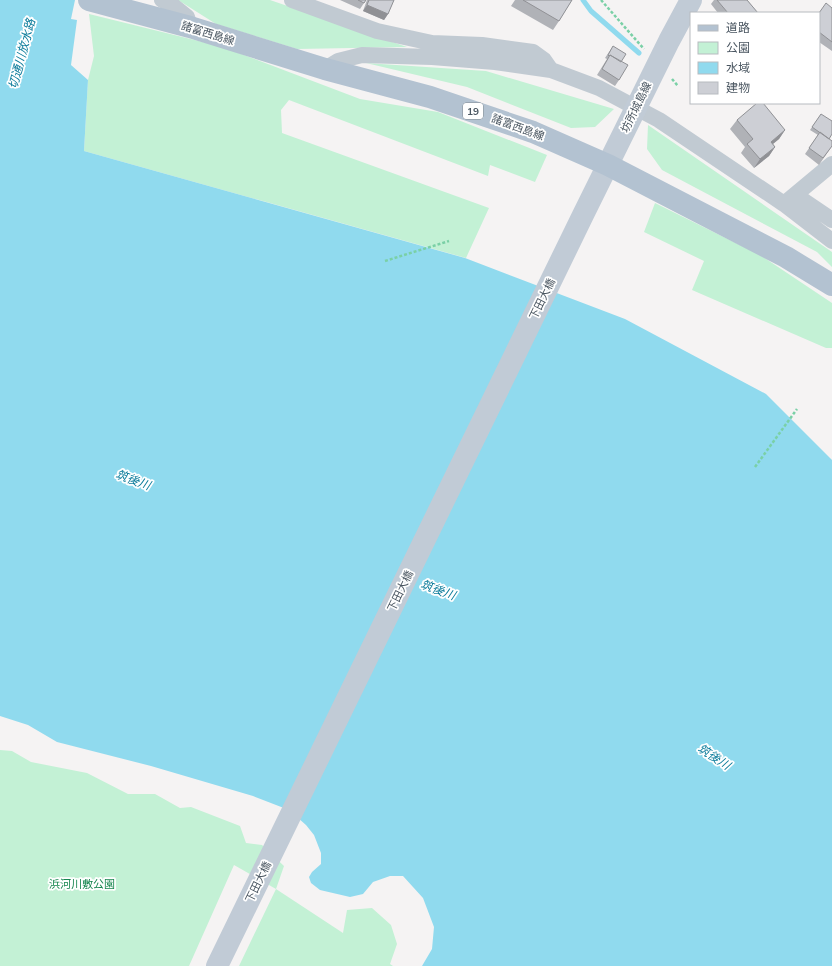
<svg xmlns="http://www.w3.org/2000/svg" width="832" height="966" font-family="Mulish,'Noto Sans JP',sans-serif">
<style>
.green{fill:#c3f1d5}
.water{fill:#90daee}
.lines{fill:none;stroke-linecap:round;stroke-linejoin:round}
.stream{stroke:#90daee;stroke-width:5}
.path{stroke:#7ad0a6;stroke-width:2.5;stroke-dasharray:3 2;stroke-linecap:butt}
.street{stroke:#c1cad2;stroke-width:16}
.secondary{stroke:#c1cbd6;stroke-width:22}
.primary{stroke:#b3c2d1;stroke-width:22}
.wall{fill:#b0b2b7}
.shaded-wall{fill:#909195}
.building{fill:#cdcfd5;stroke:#909195}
.labels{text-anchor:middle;stroke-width:3.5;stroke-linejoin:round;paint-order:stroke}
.shield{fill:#fff;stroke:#808990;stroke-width:1}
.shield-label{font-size:10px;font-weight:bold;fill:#4a5661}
.street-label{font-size:11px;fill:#4a5661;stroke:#fff}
.park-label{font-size:11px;fill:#17864f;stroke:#fff}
.water-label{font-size:12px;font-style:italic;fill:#0c7c9b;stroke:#fff}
</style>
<rect width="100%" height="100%" fill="#f5f3f3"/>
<path class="green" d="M178,0H270L407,47L297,49L216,24Z
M89,14L223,47L360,99L438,112L547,155L535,182L490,165L488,176L289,100L281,110L282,133L489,208L466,258L84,151L88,80L94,56Z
M366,63L486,71L614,109L595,127L571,128L467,87Z
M648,125L832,252V267L817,252L662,170L647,149Z
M655,203L760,255L832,303V348H826L692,290L704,261L644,232Z
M0,750L12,751L31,762L87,773L128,794H155L180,808L191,807L240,826L246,843L262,845L284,866L276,889L343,933L347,910L372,908L391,925L397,944L390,964L393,966H239L276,889L234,865L189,966H0Z"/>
<path class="water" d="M0,0H75L71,19L77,20L71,65L88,80L84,151L465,258L625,319L766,394L832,460V966H422L432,949L434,927L423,898L403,876H390L373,882L363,894L350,897L320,890L311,883L309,877L312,872L321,864V853L314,835L306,825L289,810L253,796L151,766L57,742L28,725L0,716Z"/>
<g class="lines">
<path class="stream" d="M583,0L591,11L639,53"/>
<path class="path" d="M601,0L644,49
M672,79L678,86
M385,261L449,241
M755,467L797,409"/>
<path class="street" d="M162,0L171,4L187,17L190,27
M292,0L377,31L432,43L482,45L533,52L544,60L551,70
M325,69L338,61L362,55L432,57L495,62L551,70L599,88L659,120L784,204L832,241
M795,195L832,220
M784,204L832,164"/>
<path class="secondary" d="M217,966L583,215L669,41L691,0"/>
<path class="primary" d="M89,0L190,27L325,69L430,97L533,132L608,165L786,257L832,285"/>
</g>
<path class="wall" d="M340,0H366L360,9Z
M367,0H394L388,14L384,20L363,11Z
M515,0H572L559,21L553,30L511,6Z
M714,0H747L758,13H718L711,4Z
M832,8V51L819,42V13Z
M613,46L621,62L619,80L615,86L597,75L607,59L605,58Z
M821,114L832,146L819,165L805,154L818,135L810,130Z
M737,120L785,130L779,139L773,144L775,147L769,156L754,168L741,153L745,147L730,129Z"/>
<path class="shaded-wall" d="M367,5L388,14L384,20L363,11Z
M785,130L779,139L764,151L771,142Z
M775,147L769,156L754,168L760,159Z"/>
<path class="building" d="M358,0H366L364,3Z
M369,0H394L388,14L367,5Z
M523,0H572L559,21Z
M717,0H747L758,13H728Z
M826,3L832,8V42L819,32V13Z
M613,46L626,54L621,62L610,55L609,56L608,55Z
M610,55L628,65L619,80L602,69Z
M757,103H763L785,130L771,142L775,147L760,159L747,144L753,139L737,120Z
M821,114L832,121V134L829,139L812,127Z
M820,132L832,141V146L823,158L809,148Z"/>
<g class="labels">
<rect class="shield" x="463" y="103" width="20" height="16" rx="3"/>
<g class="shield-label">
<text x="473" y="115">19</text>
</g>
<g class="street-label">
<text transform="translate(208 33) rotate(17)" y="4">諸富西島線</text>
<text transform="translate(636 107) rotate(-64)" y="4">坊所城島線</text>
<text transform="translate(518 127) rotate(20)" y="4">諸富西島線</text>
<text transform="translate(542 299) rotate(-64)" y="4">下田大橋</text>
<text transform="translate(400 591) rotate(-64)" y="4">下田大橋</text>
<text transform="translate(258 882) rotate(-64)" y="4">下田大橋</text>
</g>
<g class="park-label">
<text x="82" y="888">浜河川敷公園</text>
</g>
<g class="water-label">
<text transform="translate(22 54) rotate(-75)" y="4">切通川放水路</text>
<text transform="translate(133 480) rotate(20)" y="4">筑後川</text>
<text transform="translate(438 590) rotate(20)" y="4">筑後川</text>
<text transform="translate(714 757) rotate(33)" y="4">筑後川</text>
</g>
</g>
<rect x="690" y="12" width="130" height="92" fill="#ffffff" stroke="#b7bbc0"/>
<rect x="698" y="25" width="20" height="6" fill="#b3c2d1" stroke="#b7bbc0"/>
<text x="726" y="32" font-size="12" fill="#4a5661">道路</text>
<rect x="698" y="42" width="20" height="12" fill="#c3f1d5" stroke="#b7bbc0"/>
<text x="726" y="52" font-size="12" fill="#4a5661">公園</text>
<rect x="698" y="62" width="20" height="12" fill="#90daee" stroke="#b7bbc0"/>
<text x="726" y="72" font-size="12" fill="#4a5661">水域</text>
<rect x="698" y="82" width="20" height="12" fill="#cdcfd5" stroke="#b7bbc0"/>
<text x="726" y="92" font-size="12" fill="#4a5661">建物</text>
</svg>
